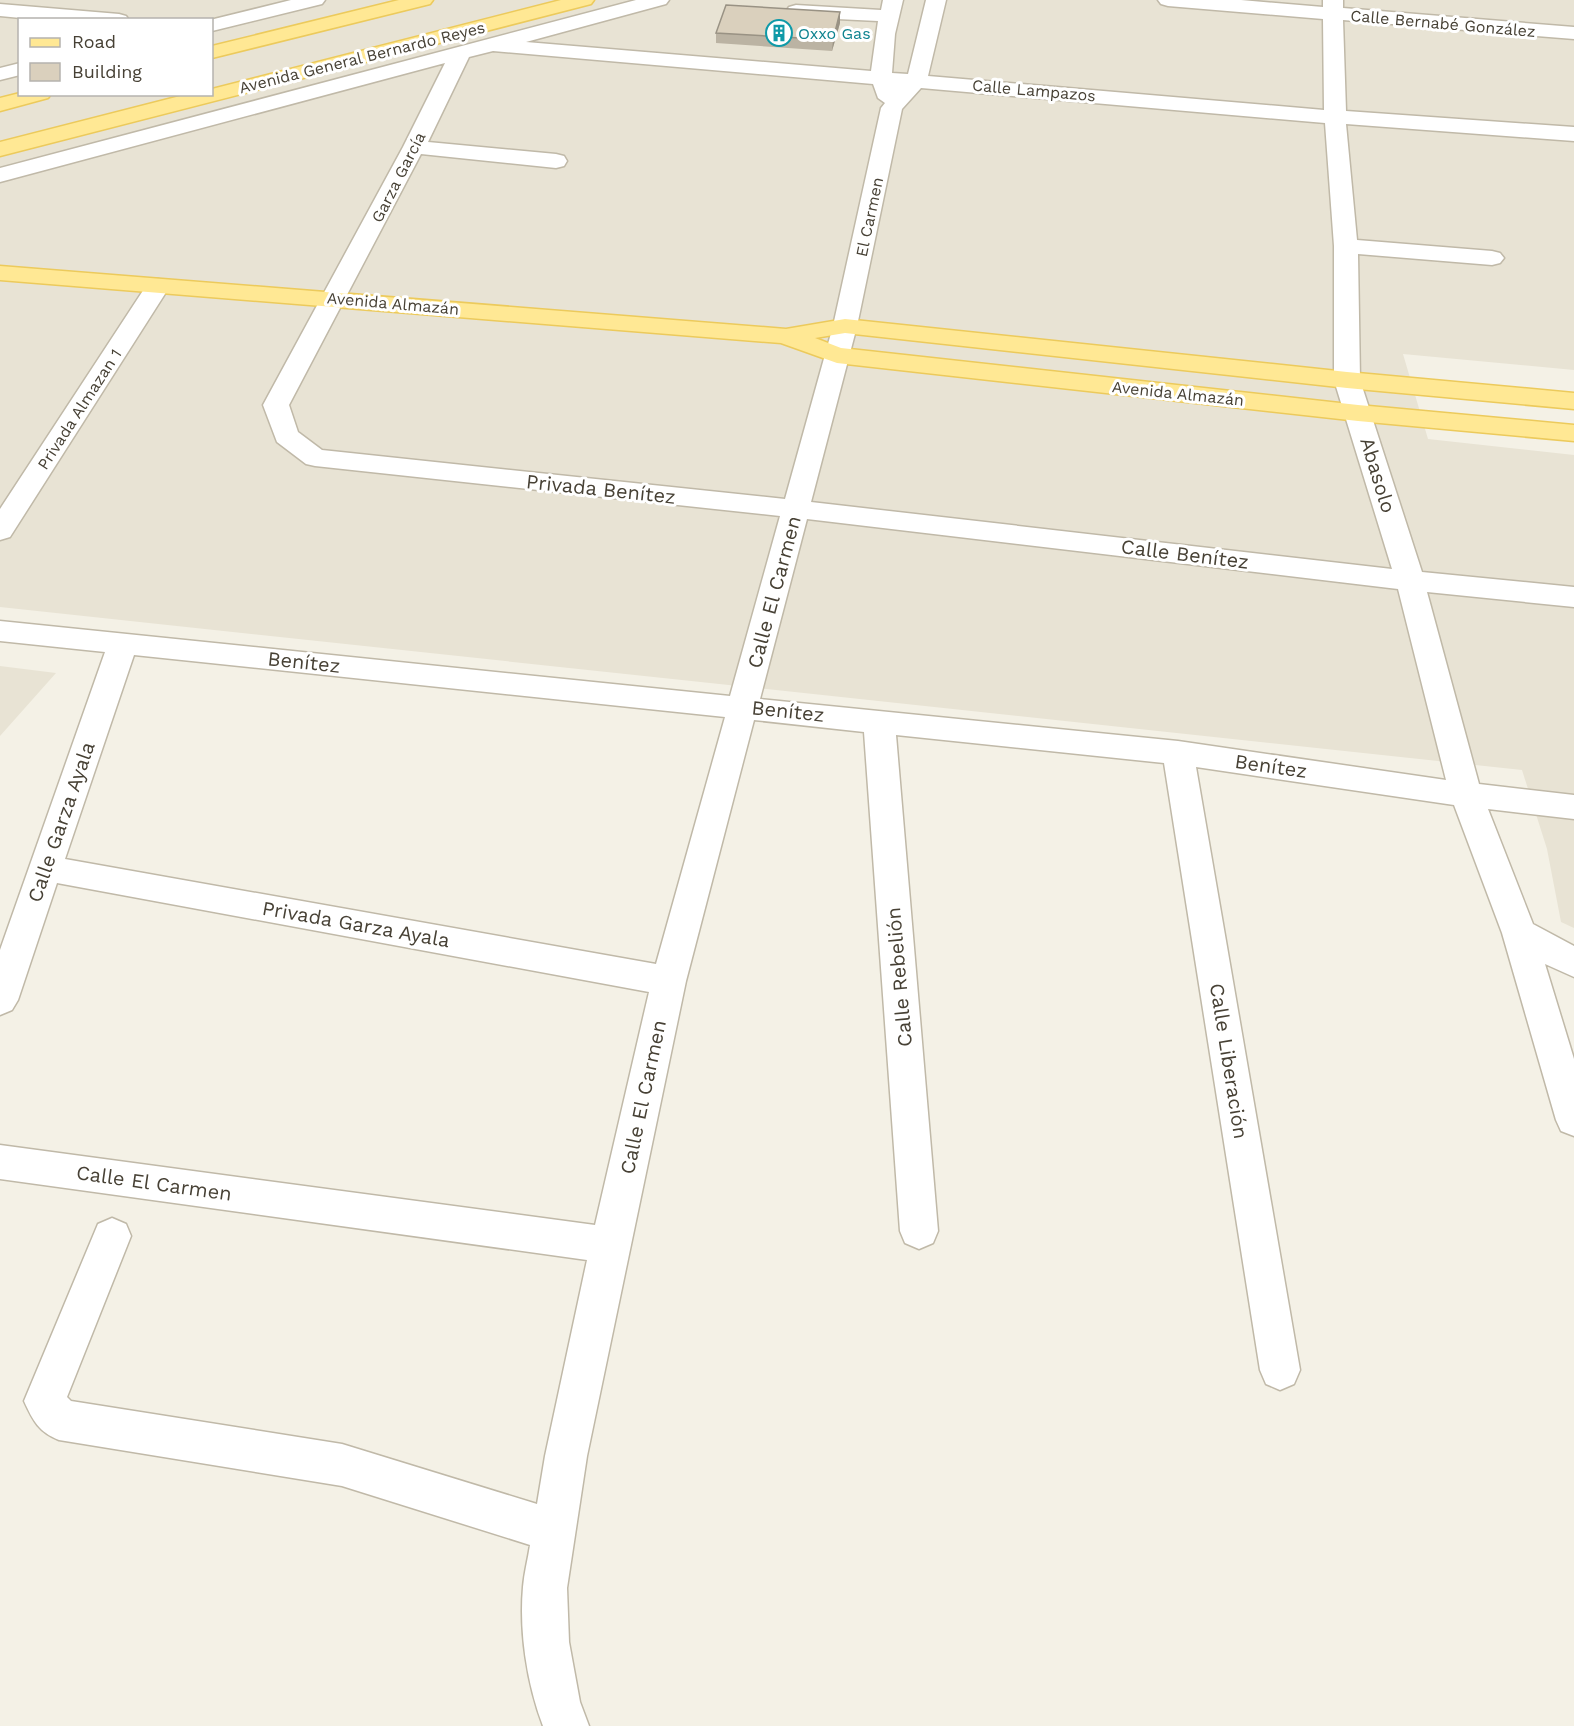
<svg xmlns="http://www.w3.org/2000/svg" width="1574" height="1726" font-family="'Work Sans',sans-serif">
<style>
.residential{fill:#e8e3d4;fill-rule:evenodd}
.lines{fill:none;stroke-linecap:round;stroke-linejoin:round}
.minor-casing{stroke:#c0b9a8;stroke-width:3}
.major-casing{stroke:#ecca5c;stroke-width:3}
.minor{fill:#fff;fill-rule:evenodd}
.major{fill:#ffe894;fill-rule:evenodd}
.wall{fill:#bbb3a3}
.shaded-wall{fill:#999284}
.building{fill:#dad0bd;stroke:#999284;stroke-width:1.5}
.labels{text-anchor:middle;stroke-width:6;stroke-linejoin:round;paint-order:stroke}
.far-street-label{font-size:16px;fill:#474135;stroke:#fff}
.far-culture-label{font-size:16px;fill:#0d838f;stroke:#fff;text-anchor:start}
.street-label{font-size:20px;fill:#474135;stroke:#fff}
</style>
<rect width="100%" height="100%" fill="#f4f1e6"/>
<path class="residential" d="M0,0H1574V370L1403,354L1428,439L1574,455V928L1561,922L1547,849L1522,770L0,607ZM20,20H212V94H20Z
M0,666L56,673L0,736Z"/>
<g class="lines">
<defs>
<path id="minor" d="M291,0H325L322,4L212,31L210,20Z
M636,0H669L666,4L526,42L871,71L878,21L796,17L789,15L786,11L789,7L796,5L881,10L883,0H903L895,34L892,73L908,74L926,0H946L928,76L1324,110L1323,19L1168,6L1161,4L1158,0H1241L1323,7V0H1343V8L1574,27V39L1343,20L1346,111L1574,127V141L1346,124L1357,240L1492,251L1500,253L1504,258L1500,263L1492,265L1358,254L1360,380L1422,572L1574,587V607L1427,592L1479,784L1574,795V819L1488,809L1533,924L1574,946V977L1545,964L1574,1059V1136L1561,1131L1556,1120L1502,933L1454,805L1196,767L1300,1370L1294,1384L1280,1390L1266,1384L1260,1370L1164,763L896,735L938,1231L933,1243L919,1249L905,1243L900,1231L864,732L754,720L686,981L587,1456L567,1588L569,1642L580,1702L589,1726H543C527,1684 519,1632 523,1587C524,1573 528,1559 530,1545L342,1486L59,1440C39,1432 33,1421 24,1401L98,1224L112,1218L126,1224L131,1236L67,1397L71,1401L342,1444L537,1504L545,1456L587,1260L0,1179V1145L595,1225L649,992L57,883L18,1000L12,1010L0,1015V950L105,652L0,641V621L730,696L780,516L315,466L306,464L277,442L263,405L403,147L445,63L0,182V168ZM493,51L873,84L878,98L885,103L881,108L833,326L785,499L322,450L298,432L289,405L421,154L556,168L564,166L567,161L564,156L556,154L428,142L469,57ZM921,88L1325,123L1334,246V380L1392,569L811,502L857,326L902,109ZM807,519L1398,589L1446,780L1178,741L760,699ZM134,655L725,717L656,964L65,859Z
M0,4L119,14L126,16L129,20H42L0,16Z
M20,63V75L0,80V68Z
M158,279L167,281L170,286L10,537L0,540V509L146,286L149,281Z"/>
<path id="major" d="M399,0H433L430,4L212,58V46Z
M561,0H594L591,4L0,156V142L188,94H212V89Z
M20,93V94H51L48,98L0,111V98Z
M0,266L786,329L845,319L1347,372L1574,393V409L1347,388L845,333L815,338L841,348L1358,405L1574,425V441L1358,421L837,363L781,343L0,280Z"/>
</defs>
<use href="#minor" class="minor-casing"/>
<use href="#major" class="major-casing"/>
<use href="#minor" class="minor"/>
<use href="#major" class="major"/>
</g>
<path class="wall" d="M840,12V23L832,51L716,43V33Z"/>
<path class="shaded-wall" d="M840,12V23L832,51L833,40Z"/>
<path class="building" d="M726,5L840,12L833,40L716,33Z"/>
<defs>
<symbol id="building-ring" viewBox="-11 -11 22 22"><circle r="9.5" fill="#fff" stroke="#0f9aa8" stroke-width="1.5"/><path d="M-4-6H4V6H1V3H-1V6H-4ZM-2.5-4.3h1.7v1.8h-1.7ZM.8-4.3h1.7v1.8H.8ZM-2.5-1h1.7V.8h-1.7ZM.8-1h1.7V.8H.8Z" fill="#0f9aa8"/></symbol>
</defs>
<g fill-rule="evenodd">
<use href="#building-ring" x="764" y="18" width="30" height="30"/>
</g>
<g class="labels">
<g class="far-street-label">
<text transform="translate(1443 23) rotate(5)" y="6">Calle Bernabé González</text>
<text transform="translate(362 57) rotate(-14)" y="6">Avenida General Bernardo Reyes</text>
<text transform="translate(1034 90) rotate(5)" y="6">Calle Lampazos</text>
<text transform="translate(398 177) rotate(-63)" y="6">Garza García</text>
<text transform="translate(869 217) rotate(-78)" y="6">El Carmen</text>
<text transform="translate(393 303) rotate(5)" y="6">Avenida Almazán</text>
<text transform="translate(1178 393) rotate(6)" y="6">Avenida Almazán</text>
<text transform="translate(79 409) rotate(-57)" y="6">Privada Almazan 1</text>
</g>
<g class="far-culture-label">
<text x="798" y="39">Oxxo Gas</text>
</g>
<g class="street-label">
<text transform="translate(1378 475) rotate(73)" y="7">Abasolo</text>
<text transform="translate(601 489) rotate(6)" y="7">Privada Benítez</text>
<text transform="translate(1185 554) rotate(7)" y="7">Calle Benítez</text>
<text transform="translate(774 592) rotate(-75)" y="7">Calle El Carmen</text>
<text transform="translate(304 662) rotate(6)" y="7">Benítez</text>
<text transform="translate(788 711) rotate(6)" y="7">Benítez</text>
<text transform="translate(1271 766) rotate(8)" y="7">Benítez</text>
<text transform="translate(61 822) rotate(-71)" y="7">Calle Garza Ayala</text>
<text transform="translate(356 924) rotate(10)" y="7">Privada Garza Ayala</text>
<text transform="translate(899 977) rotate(-95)" y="7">Calle Rebelión</text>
<text transform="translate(1229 1061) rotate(81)" y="7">Calle Liberación</text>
<text transform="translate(643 1097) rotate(-78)" y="7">Calle El Carmen</text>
<text transform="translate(154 1183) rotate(8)" y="7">Calle El Carmen</text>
</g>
</g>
<rect x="18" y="18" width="195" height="78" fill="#ffffff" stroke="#b5b3ae" stroke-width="1.5"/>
<rect x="30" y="38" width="30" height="9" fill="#ffe894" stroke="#b5b3ae" stroke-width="1.5"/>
<text x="72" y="48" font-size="18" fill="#474135">Road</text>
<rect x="30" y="63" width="30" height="18" fill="#dad0bd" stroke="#b5b3ae" stroke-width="1.5"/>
<text x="72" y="78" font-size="18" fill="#474135">Building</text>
</svg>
